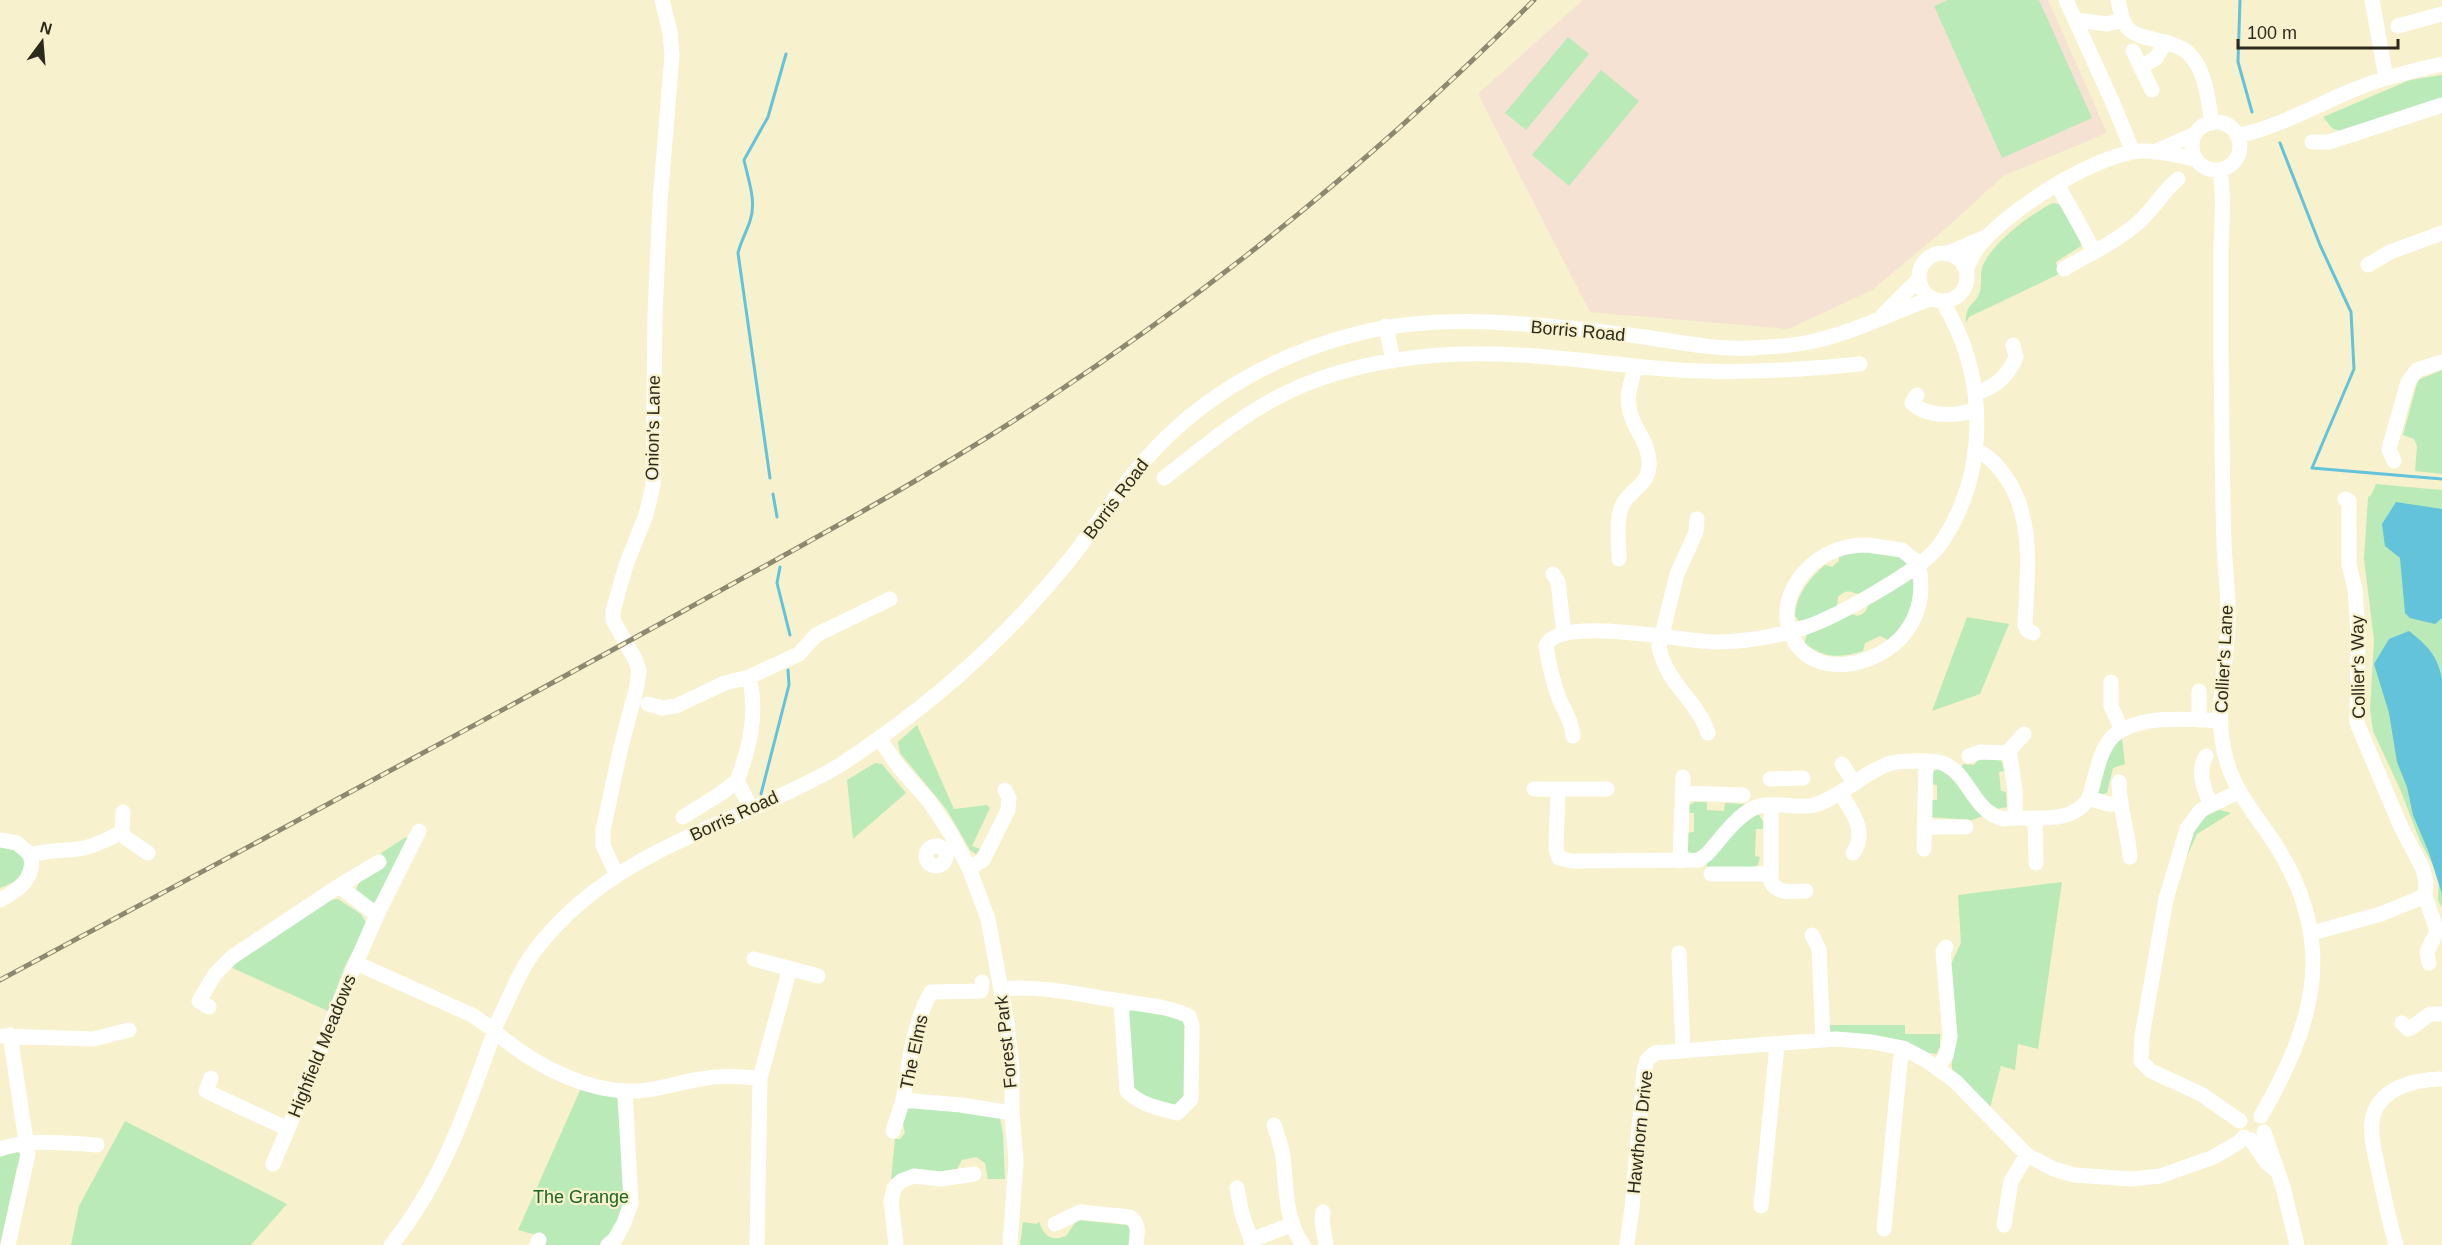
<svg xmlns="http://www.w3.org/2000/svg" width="2442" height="1245" font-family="Helvetica,sans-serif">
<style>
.education{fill:#f5e2d2}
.green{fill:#bbeab9}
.water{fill:#63c3db}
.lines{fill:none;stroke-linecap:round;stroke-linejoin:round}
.stream{stroke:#63c3db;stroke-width:3}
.minor{stroke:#fff;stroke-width:15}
.rail-casing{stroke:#8d8971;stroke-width:5}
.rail{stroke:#f8f1cd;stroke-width:3;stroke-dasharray:9;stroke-linecap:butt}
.labels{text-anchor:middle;stroke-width:4.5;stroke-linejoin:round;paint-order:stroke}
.street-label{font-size:18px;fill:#2c2a1c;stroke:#f8f1cd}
.park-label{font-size:18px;fill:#1a651f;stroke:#f8f1cd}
</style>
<rect width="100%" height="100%" fill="#f8f1cd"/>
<path class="education" d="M1583,0H2048L2107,133L2003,176L1951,224L1872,290L1788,329L1590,312L1478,94Z"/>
<path class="green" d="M1948,0H2039L2092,118L2002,158L1934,6Z
M1568,37L1589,54L1526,130L1505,113Z
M1601,70L1639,101L1569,186L1532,155Z
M2442,75V99L2339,131L2332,128L2323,117L2410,80Z
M2053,203L2059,204L2080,238L2081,246L2056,262L2059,274L1969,317L1966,323C1965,302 1976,306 1980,291C1982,283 1980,275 1982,268C1990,244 2032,213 2053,203Z
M2442,370V474L2415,471L2417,446L2414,439L2403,435L2418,380Z
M2376,484L2442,490V908L2438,900L2439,876L2420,841L2400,789L2373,731L2370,709L2374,640L2364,559L2368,497L2371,495Z
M1883,549L1907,561V565L1859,595C1850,590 1845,590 1838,597L1837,606L1809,619L1799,621L1795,616C1796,595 1810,578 1825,565L1832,567L1839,561V555Z
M1910,577L1916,580L1908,621L1888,640L1880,636L1865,643L1863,651C1840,658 1825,659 1805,643L1807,632L1848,612L1857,616C1865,614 1868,610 1868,602Z
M1967,617L2009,624L1980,694L1932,711Z
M917,725L954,809L987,805L990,808L972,846L980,849L976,854L970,850L947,810L900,753L898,742Z
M2122,737L2125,764L2113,768L2107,793L2098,795L2097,791L2109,749Z
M1981,756L2001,759L2004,771L1999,772L2001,791L2006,792L2007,807L1996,809L1990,807L1961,769L1963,764L1974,765Z
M875,763L882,764L906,793L853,839L847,780Z
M1938,769C1958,777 1967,802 1983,816L1972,820L1931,817L1930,800H1937V785L1930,784L1933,772Z
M1695,802H1707V810L1724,811L1725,803L1745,804L1699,853L1693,854L1685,850V833L1694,832V813H1685L1689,805Z
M2217,809L2231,813L2197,834L2187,856L2186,854C2192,835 2197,819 2217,809Z
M1758,814L1763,821V829H1756L1755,856L1760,857L1758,865L1754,867H1708L1705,862L1749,818Z
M406,837L408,840L375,902L370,903L356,893C356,878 376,870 387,862L381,853Z
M0,846C14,848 32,858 21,875C16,882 7,885 0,888Z
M2062,882L2038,1049L2018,1044L2015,1070L2001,1066L1990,1108L1952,1069L1949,968L1961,943L1958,895Z
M338,899L361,914L367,924L345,966L328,1011L228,966L327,900Z
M1134,1007L1185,1020L1186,1095L1175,1105L1146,1098L1133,1088L1127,1013Z
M1827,1025H1905V1034H1940V1047L1936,1054L1929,1053L1885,1037L1832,1033Z
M582,1086L617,1097L626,1196L621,1217L608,1238L599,1245H543L544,1237L518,1230Z
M908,1107H933L1000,1118L1003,1134L1005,1179H988L985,1163L976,1157L962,1160L957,1169L891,1179L895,1139H900L905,1133L902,1120Z
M125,1121L287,1204L251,1245H71L79,1206Z
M17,1151L22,1156V1165L17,1168L0,1245V1157Z
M1077,1220L1127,1225L1130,1228L1132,1245H1020L1023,1222L1037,1224L1039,1221C1043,1236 1052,1242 1066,1236Z"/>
<path class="water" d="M2396,502L2442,509V618L2435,624L2410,618L2405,613L2400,558L2385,546L2382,524Z
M2409,631C2427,645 2438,656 2442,679V894L2429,853L2413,815L2407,787L2397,762L2389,713L2374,664L2389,639Z"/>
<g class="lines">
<path class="stream" d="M2240,0L2238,62L2252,112
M2280,143L2320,245L2351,312L2354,369L2312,468L2442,479
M770,478L738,253C741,241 746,233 750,221C757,202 748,179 744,160L768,117L786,54
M773,494L777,517
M780,567L777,583L790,635
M761,794L789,685L788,670"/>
<path class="minor" d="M2066,0L2112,101L2133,152
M2118,0C2120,8 2121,20 2127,27C2137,41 2172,39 2187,52C2206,68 2208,100 2212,123
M2372,0L2386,78
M2076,20L2107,24L2123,20
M2398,26L2442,14
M2133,51L2152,90
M2141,67L2156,58L2166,42
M2192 146a24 24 0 1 1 48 0a24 24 0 1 1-48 0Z
M2237,136C2280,126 2313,107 2353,90C2382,78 2412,71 2442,64
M2312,142H2329L2442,105
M2154,152L2195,134
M2220,170C2224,196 2222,222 2221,248C2221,284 2221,321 2221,357C2222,419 2222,482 2224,544C2225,567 2228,590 2228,613C2229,655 2216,698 2222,740C2229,787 2251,807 2275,844C2338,942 2315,1022 2261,1116
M2057,184L2094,251
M1919 277a24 24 0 1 1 48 0a24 24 0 1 1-48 0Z
M1946,254L1986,237
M2368,265L2390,252L2442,233
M2064,269C2089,254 2118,241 2140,221C2154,208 2163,191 2178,179
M1966,270C1969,264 1972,256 1976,250C2002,213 2095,154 2141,151C2159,150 2178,156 2196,159
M1883,315L1919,279
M1386,326L1393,361
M1976,393C1996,387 2008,376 2016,357L2013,345
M1917,395L1912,403C1928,418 1957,416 1976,410
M1975,450C1988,455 1995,463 2003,473C2036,517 2027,574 2025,625L2028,631L2033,633
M2394,461L2389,449L2408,382L2417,370L2442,362
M1164,478C1205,446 1243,413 1290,391C1352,362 1427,352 1494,354C1556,355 1618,366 1679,370C1740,374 1800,370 1860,364
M2345,499L2349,501V565L2355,589L2358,634L2357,723L2401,827L2423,869L2426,883L2425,896L2437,931L2427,952L2429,963
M1697,519L1696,532L1677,574L1659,647C1667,685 1698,701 1708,733
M1867,545L1902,550L1918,563C1924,588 1921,612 1905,633C1879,667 1810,682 1791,634C1783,615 1787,598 1797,582C1813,557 1838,545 1867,545Z
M1619,559C1619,542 1615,519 1623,504C1631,489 1647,486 1649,467C1651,442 1632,430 1629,407C1626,392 1633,381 1635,366
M1553,574L1558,582L1564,634
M749,677C758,713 750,747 737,781L751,808
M2111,682V706L2122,730
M648,704L662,708L676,706L725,683L749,677L799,654L816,635L890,599
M2199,720V691
M1573,736C1572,723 1566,713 1560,701C1553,683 1549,665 1546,646C1557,614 1686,642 1714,642C1744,642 1774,637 1803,628C1833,619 1921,570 1939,546C1990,473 1988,375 1942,301
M879,738L899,767L929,801L951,834L969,868L988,919L1007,1022L1012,1070V1113L1016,1162L1010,1245
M2007,753L2024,734
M1969,756L1980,752L2007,753L2010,756L2015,790V817
M2206,756C2197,770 2204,791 2211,805
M1842,764L1854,783
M1770,779L1803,778
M2119,782C2119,808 2128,831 2130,857
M1534,789H1607
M1558,790L1556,848L1559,858L1572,861L1699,860L1707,854C1720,840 1735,818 1752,809C1770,799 1796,810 1815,805C1843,796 1863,772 1891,763C1899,761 1909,761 1918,761C1927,761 1937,760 1945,764C1970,776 1972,810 2003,819C2032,815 2070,827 2089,798C2095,780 2098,756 2109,741C2130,713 2190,719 2221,721
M2238,792L2201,810L2187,829L2166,899L2142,1036L2141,1061L2151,1071L2201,1094L2240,1121
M1682,793L1743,795
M1840,793C1852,810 1868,833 1853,853
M2089,798L2108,804H2120
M1771,806V882C1779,895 1793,891 1806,891
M683,817L720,794L737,781
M2035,818L2036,863
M1924,827H1966
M122,832L126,838L148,853
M0,840L17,843L31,855
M926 856a10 10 0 1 1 20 0a10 10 0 1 1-20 0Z
M1924,849L1926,761
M1680,861L1683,777
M969,868L983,860L1008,810L1009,798L1005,790
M616,874L603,845V830L620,751L637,686L639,670L635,659L613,620V611L626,565L646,515L653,485L655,315L660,202L672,55L670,32L662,0
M1711,874H1771
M339,886L379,862
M0,900C19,890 35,879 31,855C48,850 62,851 78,849C93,847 109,839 122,832L123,812
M377,915L419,831
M2312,933L2381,914L2425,896
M1812,935L1819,949L1823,1040
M1679,953L1683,1051
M754,959L818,976
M982,982L981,991L931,992C913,1024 909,1064 903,1100L961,1105L1012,1113
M1001,989C1041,985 1081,995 1121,1001C1143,1005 1168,1006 1189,1016L1192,1025L1191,1099L1177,1113C1159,1108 1140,1105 1127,1091L1121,1001
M209,1007L199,1001L215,974L232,957L339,886L377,915L356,963L472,1015L488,1026
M2402,1023L2408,1029L2411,1028L2430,1014H2442
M496,1025C509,999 519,971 536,949C612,850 725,829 828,772C845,763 862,750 878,739C948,690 1013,629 1067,563C1091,534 1110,502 1134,473C1191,402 1269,356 1356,334C1444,311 1541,325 1630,335C1670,340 1710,350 1750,348C1770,347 1791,346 1810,342C1852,333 1892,313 1932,298
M499,1035C536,1066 588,1093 637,1091C658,1090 680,1082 701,1079C721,1075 740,1077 760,1078
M3,1036L93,1039L129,1030
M1937,1068L1946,1056L1950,1037L1943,951L1946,947
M211,1078L206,1091L288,1129L356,963
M1274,1125C1277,1135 1282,1147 1283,1157C1287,1189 1284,1217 1303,1245
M893,1131L903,1100
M2264,1132L2283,1187L2297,1245
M2251,1140L2267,1163L2277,1171
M0,1149C32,1138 64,1143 97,1145
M273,1164L288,1129
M1237,1188L1242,1214L1253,1245
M1761,1206L1777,1045
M1323,1212L1322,1222L1326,1245
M1055,1224L1080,1212L1130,1217C1140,1224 1137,1234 1136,1245
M2004,1225L2011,1181L2027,1155
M1884,1229L1900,1062L1903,1048
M1251,1240L1291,1225
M1627,1243L1632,1208L1644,1071L1647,1060L1655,1053L1836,1039L1872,1042L1903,1048L1924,1059L1955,1081L2027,1155L2054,1169L2074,1175L2132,1179L2160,1176L2214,1157L2239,1142L2244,1137
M8,1245L28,1154L10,1035
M391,1245C441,1184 466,1112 492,1038
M537,1245L539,1240
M608,1245L615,1239L624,1223L631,1203L625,1091
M757,1245L760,1078L790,968
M896,1245L891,1201L894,1188L901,1181L914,1176L941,1179L974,1174
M2396,1245C2389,1221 2384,1197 2379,1173C2376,1157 2370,1138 2372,1122C2376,1089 2412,1080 2440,1079"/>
<defs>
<path id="rail" d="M0,980C229,857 459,735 687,609C808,542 929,477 1044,401C1220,285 1386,149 1534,0"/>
</defs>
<use href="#rail" class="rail-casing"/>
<use href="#rail" class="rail"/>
</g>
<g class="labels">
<g class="street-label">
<text transform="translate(1578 331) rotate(5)" y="6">Borris Road</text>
<text transform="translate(653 428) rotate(-89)" y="6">Onion's Lane</text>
<text transform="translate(1116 499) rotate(-53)" y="6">Borris Road</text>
<text transform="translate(2224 659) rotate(-87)" y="6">Collier's Lane</text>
<text transform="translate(2358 667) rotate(-91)" y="6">Collier's Way</text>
<text transform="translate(734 816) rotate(-25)" y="6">Borris Road</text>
<text transform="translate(1006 1042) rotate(-96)" y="6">Forest Park</text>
<text transform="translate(322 1046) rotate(-68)" y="6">Highfield Meadows</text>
<text transform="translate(914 1052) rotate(-78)" y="6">The Elms</text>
<text transform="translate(1640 1132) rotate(-84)" y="6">Hawthorn Drive</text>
</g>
<g class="park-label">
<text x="581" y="1203">The Grange</text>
</g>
</g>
<g transform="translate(42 42) rotate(16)" stroke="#f8f1cd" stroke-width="4.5" paint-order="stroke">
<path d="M0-4.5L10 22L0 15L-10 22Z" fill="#2c2a1c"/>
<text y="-9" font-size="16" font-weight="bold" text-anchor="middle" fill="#2c2a1c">N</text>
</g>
<path d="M2238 39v9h160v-9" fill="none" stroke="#2c2a1c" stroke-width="3"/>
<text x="2247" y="39" font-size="18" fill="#2c2a1c" stroke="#f8f1cd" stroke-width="4.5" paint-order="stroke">100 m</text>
</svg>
